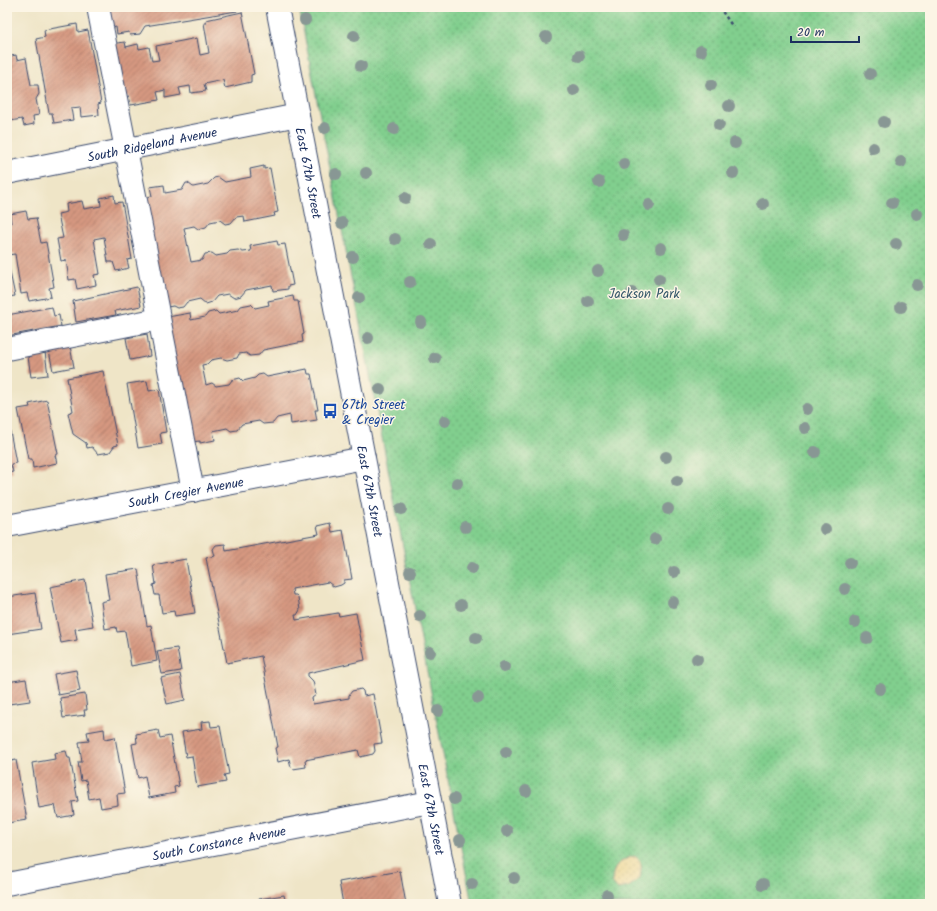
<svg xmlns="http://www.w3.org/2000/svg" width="937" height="911" font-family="Kalam,sans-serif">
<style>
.grass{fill:url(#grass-dots);stroke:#4e7f76}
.sand{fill:url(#sand-dots);stroke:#84847e}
.building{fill:url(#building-hatch)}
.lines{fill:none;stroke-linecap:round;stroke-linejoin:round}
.minor-casing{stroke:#3b4a6e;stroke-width:24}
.path{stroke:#3b4a6e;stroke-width:2.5;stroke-dasharray:3 3;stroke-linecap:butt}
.minor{stroke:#fff;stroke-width:22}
.tree{fill:#889794}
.labels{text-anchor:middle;stroke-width:3;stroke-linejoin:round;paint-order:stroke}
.street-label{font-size:13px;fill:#1b2f5e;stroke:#fcf5e5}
.park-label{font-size:13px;fill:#34576a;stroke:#fcf5e5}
.transit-label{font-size:13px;fill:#164399;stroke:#fcf5e5;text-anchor:start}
</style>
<defs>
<pattern id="grass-dots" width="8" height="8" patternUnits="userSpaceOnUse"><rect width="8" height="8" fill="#81cf8e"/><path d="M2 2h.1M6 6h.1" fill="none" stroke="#69a877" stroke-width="1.8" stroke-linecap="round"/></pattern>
<pattern id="sand-dots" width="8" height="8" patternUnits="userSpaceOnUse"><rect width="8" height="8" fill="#eeda9e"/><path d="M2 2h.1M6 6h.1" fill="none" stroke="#ccbb8a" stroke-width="1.8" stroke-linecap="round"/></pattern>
<pattern id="building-hatch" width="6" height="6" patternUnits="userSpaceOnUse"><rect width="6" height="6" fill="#d69880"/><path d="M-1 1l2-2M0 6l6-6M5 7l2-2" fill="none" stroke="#ad7c6c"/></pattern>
</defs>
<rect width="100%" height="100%" fill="#fcf5e5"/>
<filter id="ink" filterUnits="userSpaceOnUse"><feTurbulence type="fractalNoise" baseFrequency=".025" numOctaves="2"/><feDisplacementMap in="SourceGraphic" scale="8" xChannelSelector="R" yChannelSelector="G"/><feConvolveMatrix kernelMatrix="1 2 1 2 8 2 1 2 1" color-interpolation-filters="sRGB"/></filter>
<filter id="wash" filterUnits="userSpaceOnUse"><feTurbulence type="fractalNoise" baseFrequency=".012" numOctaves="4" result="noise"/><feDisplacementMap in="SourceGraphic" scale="16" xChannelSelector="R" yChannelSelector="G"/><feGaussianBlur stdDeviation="0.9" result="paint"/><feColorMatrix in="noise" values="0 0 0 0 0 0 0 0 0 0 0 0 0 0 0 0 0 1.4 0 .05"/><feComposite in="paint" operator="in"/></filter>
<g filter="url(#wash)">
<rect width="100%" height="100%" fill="#efe5c7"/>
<path class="grass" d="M299,7H930V904H472Z"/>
<path class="sand" d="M634,856C644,860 641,870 640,878L629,887L618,889L612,882C612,867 620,860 634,856Z"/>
<g id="blocks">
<path class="building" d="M108,7H236L237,11L145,26L140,34L130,35L129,32L117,34L116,27L112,28Z
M242,12L254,74L251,75V82L225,88L223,80L204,84L206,91L191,93L190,86L179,88L181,95L165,98V90L157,92L159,100L131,105L129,96L121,98L111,44L125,42L126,47L138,44L139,49L149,47L152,61L159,60L156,46L197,38L200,55L209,53L204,23H207L206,20Z
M77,24L78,32L88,30L101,103L98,104L99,115L81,117L80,107L71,108L73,120L54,123L52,113H49L36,39L45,37L44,30Z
M16,55L17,60L26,58L31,85H38L39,94L36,99L39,115L33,116L34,124L24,126L22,119L10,121L11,129L7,130V57Z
M264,166V169L270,168L278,212L274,213L275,216L245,222L244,216L236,217L231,223L225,224L220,220L210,222L206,227L198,229L194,226L184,228L191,262L202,260L205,254L212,253L216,256L227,254L230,251L238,250L243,252L251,251L250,246L277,241L278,245L285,244L293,285L288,286V289L273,291L272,285L246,290L241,296L234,298L228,294L217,296L212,302L206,304L200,299L187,302L183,307L177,308L173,306L162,308L140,198L152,196L150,187L164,185L165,193L182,190L186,183H188L193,187L208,184L214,178L218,177L225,182L251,177L250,169Z
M114,195L115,203L122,202L132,259L127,260L129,268L116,271L113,262H108L104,237L94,239L100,274L94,275L96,285L77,289L75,279L69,280L66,260L61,261L57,239L63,238L58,214L67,212L66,204L82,201L84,209L101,206L100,198Z
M26,211L28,219L36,218L41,243L46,242L54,287L49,288L51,297L29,301L27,293L21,294L15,254L7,255V223H11L10,214Z
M7,258L15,296L7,297Z
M137,287L141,306L115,311L116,315L76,322L73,301Z
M293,296L294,301H298L304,334L302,335L303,342L263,350L259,355L250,356L246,353L239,354L237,358L227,360L221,358L211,360L207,364L202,365L206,385L212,383L216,386L229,384L232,380L240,378L243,381L255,378L258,375L263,374L267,377L307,369L308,374H311L318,410H315L317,420L291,424L290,415L277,418L273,423L263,424L259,421L242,424L237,430L231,431L227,428L213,431L215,440L200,443V441L190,442L162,318L190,313L191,320L205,317L208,313L216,311L219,314L238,310L241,306L251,304L255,308L269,305L268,301Z
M52,307L54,316L59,315L61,326L7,336V315Z
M147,334L150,356L130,360L126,338Z
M70,346L74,367L53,371L49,351Z
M45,352L48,375L31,377L28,357L31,356V353Z
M103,371L118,445L114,446L110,452L98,454L92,447L87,448L86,443L73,434L68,413L73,411L67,378Z
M147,381L149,391L159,389L166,432L160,433L162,444L138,448L127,384Z
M47,400L58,454L55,455L57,463L33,468L32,459H28L18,409L30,407L29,404Z
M7,431H10L16,463L11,464L13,472L7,473Z
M330,523L332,532L343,530L352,579L344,580V583L341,585L334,587L328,582L292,589L293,595H296L298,597L300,610L297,615H295L296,620L338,613L339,616L356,613L365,660L308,673V676L313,681L316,695L312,698L313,704L349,698V695L352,691L361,689L363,691L364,696L373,694L382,743L374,744L375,751L373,754L360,757L358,750L305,760L306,767L293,769L291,767L289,759L278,762L275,748L278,747L261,656L227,663L206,558L215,556L213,549L216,545L225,544L226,551L319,534L317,526Z
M186,559L195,613L175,616L174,611L162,613L159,595H155L153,585L156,584L153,565Z
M138,569L147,626L151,625L157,661L131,666L125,631L117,632L116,627L105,629L101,602L109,600L105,574Z
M85,580L93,626L75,629L77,640L61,643L50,587Z
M35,593L41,629L7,634V597Z
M177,648L181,671L162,674L157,651Z
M76,670L80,691L58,695L54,674Z
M180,674L185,700L167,704L161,678Z
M26,679L30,701L9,704L7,682Z
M85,694L87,710H84L85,715L63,718L60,698Z
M210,721L211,727L220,726L229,774L224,775L226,782L197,787L192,756L186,757L182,732L202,729L201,722Z
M104,729L105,739L115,737L125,793L117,794L118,805L101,808L99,797L89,799L86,780L81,781L78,762H82L79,742L89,741L87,732Z
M158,730L160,738L170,736L179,786L174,787L175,793L149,798L145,776L138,778L132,744L137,743L136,734Z
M66,751L68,758H70L78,801L72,802L74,815L58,818L55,805L39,808L32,763L55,759L54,753Z
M16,760L27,820L7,823V762Z
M400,871L406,904H343L339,882Z
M284,895L286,904H260L259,899Z"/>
</g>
</g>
<g filter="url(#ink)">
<use href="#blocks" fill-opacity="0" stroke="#3b4a6e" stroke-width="1"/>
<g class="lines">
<defs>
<g id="minor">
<path d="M98,7L193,491"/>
<path id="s1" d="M277,7L450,904"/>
<path id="s2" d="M7,173L298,115"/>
<path d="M7,349L159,319"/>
<path id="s3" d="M7,526L364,458"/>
<path id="s4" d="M7,884L430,802"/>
</g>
</defs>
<use href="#minor" class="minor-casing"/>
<path class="path" d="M719,7L733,27"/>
<use href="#minor" class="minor"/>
</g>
<g class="tree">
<circle cx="305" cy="20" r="6"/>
<circle cx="354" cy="36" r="6"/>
<circle cx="546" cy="37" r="6"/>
<circle cx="701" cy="51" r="6"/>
<circle cx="579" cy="56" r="6"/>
<circle cx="361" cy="66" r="6"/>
<circle cx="870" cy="74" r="6"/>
<circle cx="711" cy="85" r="6"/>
<circle cx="574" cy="90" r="6"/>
<circle cx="729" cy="106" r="6"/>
<circle cx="884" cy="122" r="6"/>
<circle cx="719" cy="125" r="6"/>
<circle cx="325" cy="128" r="6"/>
<circle cx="394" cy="129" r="6"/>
<circle cx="735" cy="143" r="6"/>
<circle cx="873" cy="148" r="6"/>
<circle cx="901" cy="162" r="6"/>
<circle cx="624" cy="164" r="6"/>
<circle cx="366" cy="173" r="6"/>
<circle cx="733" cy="173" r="6"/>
<circle cx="336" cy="174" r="6"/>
<circle cx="599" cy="182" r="6"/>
<circle cx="405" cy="198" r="6"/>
<circle cx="892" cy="203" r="6"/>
<circle cx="763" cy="204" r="6"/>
<circle cx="649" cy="205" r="6"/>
<circle cx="917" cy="214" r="6"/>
<circle cx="342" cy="223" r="6"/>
<circle cx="623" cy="235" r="6"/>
<circle cx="395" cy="239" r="6"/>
<circle cx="431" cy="244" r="6"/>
<circle cx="896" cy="244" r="6"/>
<circle cx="661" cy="248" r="6"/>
<circle cx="353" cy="257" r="6"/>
<circle cx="598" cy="271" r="6"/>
<circle cx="659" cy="279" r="6"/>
<circle cx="410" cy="282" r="6"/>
<circle cx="917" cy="285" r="6"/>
<circle cx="632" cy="293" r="6"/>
<circle cx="359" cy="298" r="6"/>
<circle cx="588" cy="301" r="6"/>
<circle cx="901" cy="307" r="6"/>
<circle cx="421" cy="322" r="6"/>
<circle cx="368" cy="338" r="6"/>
<circle cx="435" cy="358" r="6"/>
<circle cx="380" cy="389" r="6"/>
<circle cx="807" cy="409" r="6"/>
<circle cx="445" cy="421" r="6"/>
<circle cx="805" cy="428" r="6"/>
<circle cx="815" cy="452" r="6"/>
<circle cx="666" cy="457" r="6"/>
<circle cx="677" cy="481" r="6"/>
<circle cx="457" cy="483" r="6"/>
<circle cx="401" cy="509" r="6"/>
<circle cx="668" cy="509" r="6"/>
<circle cx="465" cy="527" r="6"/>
<circle cx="825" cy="529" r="6"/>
<circle cx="655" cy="539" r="6"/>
<circle cx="850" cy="563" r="6"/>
<circle cx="472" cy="568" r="6"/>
<circle cx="410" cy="572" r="6"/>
<circle cx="674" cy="572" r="6"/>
<circle cx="845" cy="589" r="6"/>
<circle cx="673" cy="602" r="6"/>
<circle cx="461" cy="605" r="6"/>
<circle cx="420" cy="616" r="6"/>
<circle cx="855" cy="622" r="6"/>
<circle cx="476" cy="638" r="6"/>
<circle cx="867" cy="638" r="6"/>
<circle cx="430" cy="652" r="6"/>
<circle cx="697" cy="659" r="6"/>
<circle cx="504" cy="667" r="6"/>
<circle cx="880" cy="689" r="6"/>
<circle cx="478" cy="698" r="6"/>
<circle cx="438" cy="711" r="6"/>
<circle cx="506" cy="752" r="6"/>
<circle cx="526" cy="791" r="6"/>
<circle cx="454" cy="799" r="6"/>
<circle cx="507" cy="831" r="6"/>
<circle cx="460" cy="840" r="6"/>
<circle cx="514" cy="878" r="6"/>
<circle cx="472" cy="884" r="6"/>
<circle cx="763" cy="884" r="6"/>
<circle cx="607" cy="895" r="6"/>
</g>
</g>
<defs>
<symbol id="bus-bare" viewBox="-9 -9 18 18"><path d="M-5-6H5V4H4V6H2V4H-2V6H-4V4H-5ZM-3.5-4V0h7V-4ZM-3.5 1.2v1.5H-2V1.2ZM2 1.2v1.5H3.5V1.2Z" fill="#1a4fb4" stroke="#fcf5e5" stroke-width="2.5" paint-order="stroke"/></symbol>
</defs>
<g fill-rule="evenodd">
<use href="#bus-bare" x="319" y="400" width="22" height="22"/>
</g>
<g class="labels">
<g class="street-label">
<text dy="5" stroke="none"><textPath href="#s2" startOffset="148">South Ridgeland Avenue</textPath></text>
<text dy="5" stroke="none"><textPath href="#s1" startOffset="169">East 67th Street</textPath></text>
<text dy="5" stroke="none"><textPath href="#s1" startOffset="493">East 67th Street</textPath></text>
<text dy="5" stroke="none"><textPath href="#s3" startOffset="182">South Cregier Avenue</textPath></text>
<text dy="5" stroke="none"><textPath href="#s1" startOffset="817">East 67th Street</textPath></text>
<text dy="5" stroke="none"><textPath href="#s4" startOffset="216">South Constance Avenue</textPath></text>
</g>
<g class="park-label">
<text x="644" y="298">Jackson Park</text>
</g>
<g class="transit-label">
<text x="342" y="409">67th Street<tspan x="342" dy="15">&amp; Cregier</tspan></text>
</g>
</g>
<rect width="937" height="911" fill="none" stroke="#fcf5e5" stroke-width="24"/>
<path d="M791 36v6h68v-6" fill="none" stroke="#1b2f5e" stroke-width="2"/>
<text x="797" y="36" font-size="12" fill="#1b2f5e" stroke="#fcf5e5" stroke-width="3" paint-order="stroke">20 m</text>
</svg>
